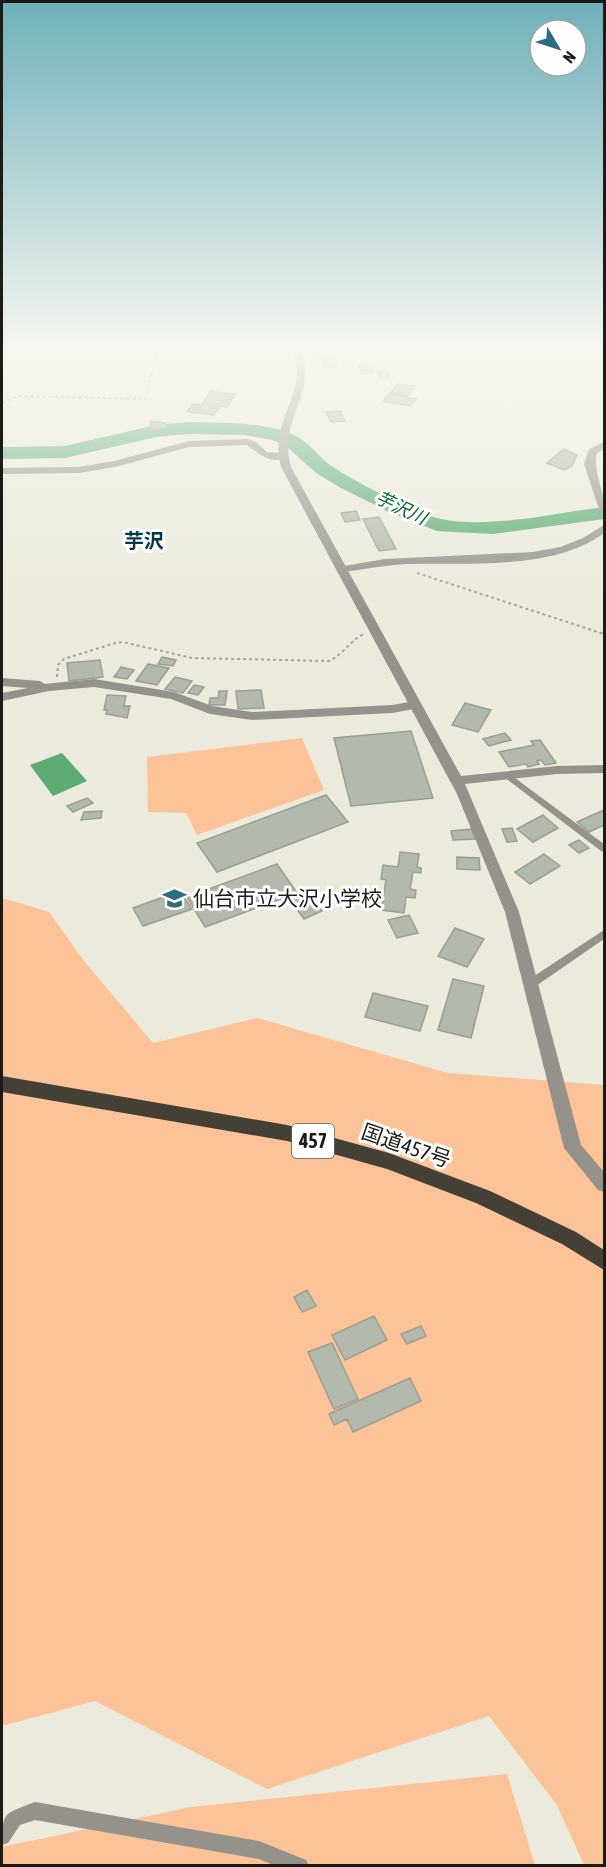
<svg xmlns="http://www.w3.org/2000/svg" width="606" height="1867" font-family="'Asap Condensed','Noto Sans JP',sans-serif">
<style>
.green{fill:#fbc397}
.water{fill:#5bab73}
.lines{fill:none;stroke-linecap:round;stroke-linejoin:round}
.river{fill:#5bab73;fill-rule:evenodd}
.building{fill:#b3b9ac;stroke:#999f92;stroke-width:1.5}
.path{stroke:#a5a499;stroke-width:2;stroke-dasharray:3 3;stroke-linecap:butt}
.service{fill:#95928c;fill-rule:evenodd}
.minor{fill:#95928c;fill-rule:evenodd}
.tertiary{fill:#95928c;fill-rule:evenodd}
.trunk{fill:#454036;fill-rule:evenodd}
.labels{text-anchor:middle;stroke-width:6;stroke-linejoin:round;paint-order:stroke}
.far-water-label{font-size:18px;font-style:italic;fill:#036531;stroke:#fff}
.far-quarter-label{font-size:20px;font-weight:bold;fill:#003a48;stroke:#fff}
.shield{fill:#fff;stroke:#60605d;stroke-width:1.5}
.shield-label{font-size:20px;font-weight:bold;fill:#1c1c17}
.poi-label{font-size:21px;fill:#1c1c17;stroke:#fff;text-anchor:start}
.street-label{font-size:21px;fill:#1c1c17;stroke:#fff}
</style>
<rect width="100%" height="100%" fill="#ebeadc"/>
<path class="green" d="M302,738L324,790L197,835L186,813L148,812L147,757Z
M2,898L49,912L84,961L153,1043L257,1018L448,1073L604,1085V1865H584L557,1805L489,1716L267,1789L95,1701L2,1726Z
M507,1774L535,1865L2,1866V1847L191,1807Z"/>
<path class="water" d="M62,753L87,781L53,796L30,765Z"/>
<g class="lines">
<path class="river" d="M188,422C224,423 263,421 296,436C309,442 319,457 330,465C352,480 416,514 441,519C489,529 555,513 604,507V519L493,534L437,531L391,513L341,488L316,473L285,445L272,440L244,435L188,434L156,437L65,458L2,459V447L65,446L156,425Z"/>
</g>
<path class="building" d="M317,351H334L335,357H317Z
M322,358H333L337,367H324Z
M359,365H371L373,373L362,374Z
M376,370H387L389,377L380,378Z
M398,384L415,386L408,396L390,393Z
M211,391L235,394L227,407L220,406L214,415L187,412L193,404L202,405Z
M389,394L416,399L410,406L383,401Z
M340,411L345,421L331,422L326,412Z
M150,421L165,423L166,428L152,429Z
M564,449L577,455L572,466L564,470L547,463Z
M356,511L360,520L345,522L341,513Z
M379,517L396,549L379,551L363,519Z
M162,657L176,660L173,666L158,664Z
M100,660L103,677L69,681L67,663Z
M148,664L169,668L157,685L136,681Z
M121,667L134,670L127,679L114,677Z
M175,677L192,681L183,693L165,689Z
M194,685L204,687L198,695L188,693Z
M261,690L264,708L238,709L236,691Z
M219,691H227L225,705H209L210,698H218Z
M107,695L126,696L124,706H130L127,718L106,714L107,710H104Z
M465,703L491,710L478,732L452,725Z
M411,731L433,798L351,806L334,738Z
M505,733L511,740L489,746L483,739Z
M540,740L556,763L545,765L541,760L537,761L539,764L528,767L526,764L509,767L499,752L534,745L531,741Z
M326,795L348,822L217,872L197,843Z
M87,798L93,803L73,812L67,806Z
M604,810V825L589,832L577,822Z
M102,811L101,818L81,820L84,812Z
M543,815L558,828L533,842L517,829Z
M512,828L517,841L507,842L502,829Z
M472,829L475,839L453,840L451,831Z
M579,840L589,848L579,853L569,845Z
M400,852L419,854L417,867L421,868V873L413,872L410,889L416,890L415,898L406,897L404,913L381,910L386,880L381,879L383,865L398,867Z
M544,854L560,866L530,884L515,872Z
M457,857L479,858L480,870L457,869Z
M277,864L297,893L205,927L187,897Z
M180,891L192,909L143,926L133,908Z
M308,892L322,911L304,919L290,900Z
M409,915L418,933L397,938L388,920Z
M455,928L484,939L467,967L438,956Z
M453,979L484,986L471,1038L438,1030Z
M373,993L428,1006L420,1031L365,1017Z
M307,1290L316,1306L302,1312L294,1297Z
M374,1316L387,1340L345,1360L332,1335Z
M421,1326L426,1336L407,1344L401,1334Z
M332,1343L358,1399L334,1409L308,1352Z
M410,1378L421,1401L353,1432L347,1419L334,1425L329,1414Z"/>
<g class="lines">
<path class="path" d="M2,403L17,396L145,399L158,351
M417,573L604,634
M57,677L58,665L64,659L115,643L123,642L192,658L329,661C343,655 350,640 364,634"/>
<path class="service" d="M507,772L604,844V852L601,851L504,777L502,775Z
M604,930V939L536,986H528L527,983L528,980Z
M35,1802L259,1841L306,1860L309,1866H276L259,1859L35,1820L20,1825L8,1843L2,1845C2,1811 4,1814 35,1802Z"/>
<path class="minor" d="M597,351H604V353H598Z
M248,439L256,442L267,452L283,453L288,456C272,467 259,453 247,445L189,447L115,467L79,473L2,474V468L79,467L114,461L189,441Z
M604,442V449L597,453C592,473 606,491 604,512L599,509L584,464L589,449Z
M604,525V533C553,571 469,562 408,564C386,565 365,569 344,572L338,569L344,566L385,559L533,552L560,547L583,538Z
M2,678L40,681L45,684L94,679L174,692L212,706L252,712L392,705L415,701L421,705L419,708L392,713L252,720L210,714L171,699L94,687L49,691L2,701V693L28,688L2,686Z"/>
<path class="tertiary" d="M292,351H300C320,390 277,419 291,467L461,776L557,766L604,765V773L557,774L465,784L519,912L581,1145L604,1172V1192L598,1190L564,1148L505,912L457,794L281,467C268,419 311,391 292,351Z"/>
<path class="trunk" d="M2,1076L287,1125L389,1153L490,1191L576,1232L604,1250V1270L562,1244L476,1203L387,1169L287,1141L2,1092Z"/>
</g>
<linearGradient id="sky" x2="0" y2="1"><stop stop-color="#6fb0b9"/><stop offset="0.57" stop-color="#f6f6ef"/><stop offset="1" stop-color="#f6f6ef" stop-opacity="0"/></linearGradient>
<rect width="606" height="612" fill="url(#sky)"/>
<defs>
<symbol id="school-bare" viewBox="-9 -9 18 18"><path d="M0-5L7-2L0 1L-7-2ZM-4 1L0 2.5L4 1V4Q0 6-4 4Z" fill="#2d6d81" stroke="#fff" stroke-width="2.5" paint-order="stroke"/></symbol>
</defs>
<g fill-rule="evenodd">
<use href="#school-bare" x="158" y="882" width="33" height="33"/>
</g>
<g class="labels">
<g class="far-water-label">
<text transform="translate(401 508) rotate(25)" y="6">芋沢川</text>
</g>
<g class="far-quarter-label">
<text x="144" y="548">芋沢</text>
</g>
<rect class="shield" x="292" y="1124" width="42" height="34" rx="4.5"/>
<g class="shield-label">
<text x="313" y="1148">457</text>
</g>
<g class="poi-label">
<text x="193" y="906">仙台市立大沢小学校</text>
</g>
<g class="street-label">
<text transform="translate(406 1146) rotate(19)" y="7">国道457号</text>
</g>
</g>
<rect width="606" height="1867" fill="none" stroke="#1c1c17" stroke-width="6"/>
<g transform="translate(558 48) rotate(129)"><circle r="28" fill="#ffffff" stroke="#a4a4a2" stroke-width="1.5"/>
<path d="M0-4.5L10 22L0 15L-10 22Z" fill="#2d6d81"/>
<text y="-9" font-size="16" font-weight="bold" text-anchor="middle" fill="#1c1c17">N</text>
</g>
</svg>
